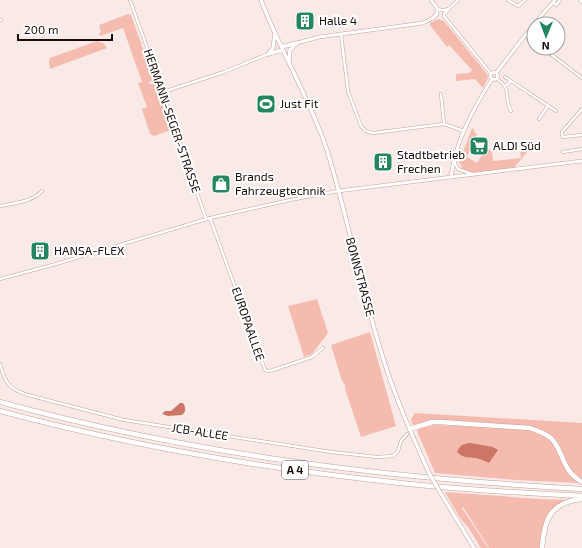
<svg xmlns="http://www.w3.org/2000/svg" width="582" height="548" font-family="'Exo 2',sans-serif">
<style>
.green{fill:#f5bbaf}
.water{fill:#cc7666}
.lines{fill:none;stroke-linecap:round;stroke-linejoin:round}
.minor-casing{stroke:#c5a099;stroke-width:3.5}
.tertiary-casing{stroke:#c5a099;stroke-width:4}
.secondary-casing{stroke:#c5a099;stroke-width:4.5}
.motorway-casing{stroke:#c5a099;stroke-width:5.5}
.minor{stroke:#fff;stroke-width:2.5}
.tertiary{stroke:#fff;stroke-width:3}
.secondary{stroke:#fff;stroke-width:3.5}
.motorway{stroke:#fff;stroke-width:4.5}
.secondary-bridge-casing{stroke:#c5a099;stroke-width:4.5;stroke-linecap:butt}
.secondary-bridge{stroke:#fff;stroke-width:3.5}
.labels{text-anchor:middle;stroke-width:4;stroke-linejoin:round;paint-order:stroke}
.shield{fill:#fff;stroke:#5d5553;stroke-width:1}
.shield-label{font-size:11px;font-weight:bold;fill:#180c09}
.poi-label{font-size:12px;fill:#180c09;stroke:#fff;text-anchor:start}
.street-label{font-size:12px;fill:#180c09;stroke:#fff}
</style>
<rect width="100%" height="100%" fill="#faeae7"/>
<path class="green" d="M128,14L131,15L154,80L149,82V84L155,83L171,130L154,136L150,134L142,109L147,107L138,83L142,82L123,28L100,36L99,33L101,32L99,25Z
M439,19L444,21L487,74L488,78L483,88L475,79L456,81V74L469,73L472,70L449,45L447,47L430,25V23Z
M97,41L103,43L107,48L50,69L49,62L50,58Z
M472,128L475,130L474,132L477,134L467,157L477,163L483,153L486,154L488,149L492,151L493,161L521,158L520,148L531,147L514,168C499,170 473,176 460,169L462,167L459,163Z
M317,299L328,333L312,354L304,357L288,306Z
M370,332L396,426L361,437L345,389V385L342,381L331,345Z
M415,413L582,423V480L572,472L552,437L543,430L529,426L430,421L415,425L412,424L411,419Z
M435,425L527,429C531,430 535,431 539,433C556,440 557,456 566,470C569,475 574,479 579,483L517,480L435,473L417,431L419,428Z
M445,492L539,499L568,500C544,518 543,517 541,548H489L463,507L462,508L488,548H481L468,527L460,518Z"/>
<path class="water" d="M180,403H183C186,407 186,412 182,415L168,416L162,414L165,411H171Z
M470,443L493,447L498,450L489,463C485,461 481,459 476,458C469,457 464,459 457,452C460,445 463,444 470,443Z"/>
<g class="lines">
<defs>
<path id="minor" d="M130,0L163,92L206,219
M508,0L518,6L525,0
M580,0L582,2
M553,2L556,5L560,0
M438,9C447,13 452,6 458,0
M449,9L444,14V16L491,74
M0,20H1
M341,34L348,91L361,126C365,131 367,132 373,133L444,124L464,131
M525,35L534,41
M543,48L582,78
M505,77L556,111
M497,79C513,90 503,97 511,111
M505,86L511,81
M163,92L224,72L268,54
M441,94L444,124
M582,109L562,132V135L563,137L582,135
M539,119L548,106
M563,152L582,149
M455,160V164L458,169L472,174
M0,206C14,203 32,202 42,191
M210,218L265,370L269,371L273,370L312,357L323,348
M0,279L56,264L210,218L290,200L338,191
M0,364C5,383 9,389 28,395L124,420L331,452L377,457L393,456L398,451L401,441L407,434"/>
<path id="tertiary" d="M534,24L555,0
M297,43L319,37L423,23L433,18L437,14V8L431,0
M490.5 76a3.5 3.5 0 1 1 7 0a3.5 3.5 0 1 1-7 0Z
M496,73L534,24
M451,177C455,142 473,109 492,79
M338,191L582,161"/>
<path id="secondary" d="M261,0C280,51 310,98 327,150C348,218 361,289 383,358C395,397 412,435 429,473
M281,46H286L296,43
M268,54L273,48L275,33
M269,54L278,51H284
M289,61L290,50L297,43
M440,492L474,548"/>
<path id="motorway" d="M0,402C190,454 385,478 582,489
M0,411C134,447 272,470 410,484C467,490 525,493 582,496
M410,429L432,422H440L530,428C538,431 546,433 552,439C565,454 561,470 582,482
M542,548C544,520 550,502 582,499"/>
</defs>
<use href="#minor" class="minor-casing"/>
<use href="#tertiary" class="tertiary-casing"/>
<use href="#secondary" class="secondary-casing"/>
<use href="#motorway" class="motorway-casing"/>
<use href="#minor" class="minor"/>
<use href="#tertiary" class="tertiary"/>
<use href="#secondary" class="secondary"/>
<use href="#motorway" class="motorway"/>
<defs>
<path id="secondary-bridge" d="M429,473L440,492"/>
</defs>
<use href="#secondary-bridge" class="secondary-bridge-casing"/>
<use href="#secondary-bridge" class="secondary-bridge"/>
</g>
<defs>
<symbol id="building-square" viewBox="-11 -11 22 22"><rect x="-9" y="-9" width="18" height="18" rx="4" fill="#248660" stroke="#fff"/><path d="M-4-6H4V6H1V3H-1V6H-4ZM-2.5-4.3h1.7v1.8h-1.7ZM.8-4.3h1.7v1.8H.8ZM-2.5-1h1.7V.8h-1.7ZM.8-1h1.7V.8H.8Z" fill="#fff"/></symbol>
<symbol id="stadium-square" viewBox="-11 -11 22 22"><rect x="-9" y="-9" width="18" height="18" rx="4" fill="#248660" stroke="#fff"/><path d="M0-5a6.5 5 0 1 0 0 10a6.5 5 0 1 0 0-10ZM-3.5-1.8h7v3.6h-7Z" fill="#fff"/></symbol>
<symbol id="supermarket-square" viewBox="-11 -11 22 22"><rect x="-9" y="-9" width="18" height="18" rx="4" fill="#248660" stroke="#fff"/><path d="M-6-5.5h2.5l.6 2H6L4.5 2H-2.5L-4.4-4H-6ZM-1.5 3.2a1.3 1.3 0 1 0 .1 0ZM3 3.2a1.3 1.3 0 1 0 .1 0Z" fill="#fff"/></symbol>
<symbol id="shop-square" viewBox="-11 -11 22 22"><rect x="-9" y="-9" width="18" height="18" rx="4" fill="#248660" stroke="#fff"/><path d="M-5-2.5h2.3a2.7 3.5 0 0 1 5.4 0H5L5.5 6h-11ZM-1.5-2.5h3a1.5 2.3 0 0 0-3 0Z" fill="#fff"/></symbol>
</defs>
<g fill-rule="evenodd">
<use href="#building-square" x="294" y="10" width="22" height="22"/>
<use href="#stadium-square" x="255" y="93" width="22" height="22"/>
<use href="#supermarket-square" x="468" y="135" width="22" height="22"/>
<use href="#building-square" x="372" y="151" width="22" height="22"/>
<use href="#shop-square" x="210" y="173" width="22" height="22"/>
<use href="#building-square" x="29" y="240" width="22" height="22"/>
</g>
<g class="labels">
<rect class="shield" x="282" y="461" width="26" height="18" rx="3"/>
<g class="shield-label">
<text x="295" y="474">A 4</text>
</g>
<g class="poi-label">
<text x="319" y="25">Halle 4</text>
<text x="280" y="108">Just Fit</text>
<text x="493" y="150">ALDI Süd</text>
<text x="397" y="159">Stadtbetrieb<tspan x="397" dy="14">Frechen</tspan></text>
<text x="235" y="181">Brands<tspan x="235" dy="14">Fahrzeugtechnik</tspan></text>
<text x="54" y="255">HANSA-FLEX</text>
</g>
<g class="street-label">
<text transform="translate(172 121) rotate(71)" y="4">HERMANN-SEGER-STRASSE</text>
<text transform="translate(360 277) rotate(75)" y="4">BONNSTRASSE</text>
<text transform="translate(248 324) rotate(71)" y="4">EUROPAALLEE</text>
<text transform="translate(200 432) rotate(9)" y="4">JCB-ALLEE</text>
</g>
</g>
<g transform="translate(546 36) rotate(181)"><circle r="19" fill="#ffffff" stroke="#a39e9d"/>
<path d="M0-3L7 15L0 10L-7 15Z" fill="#248660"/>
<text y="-6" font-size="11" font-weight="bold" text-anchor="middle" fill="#180c09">N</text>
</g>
<path d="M18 34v6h94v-6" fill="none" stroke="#180c09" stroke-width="2"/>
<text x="24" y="34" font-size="12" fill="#180c09" stroke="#ffffff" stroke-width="3" paint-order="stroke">200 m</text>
</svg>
